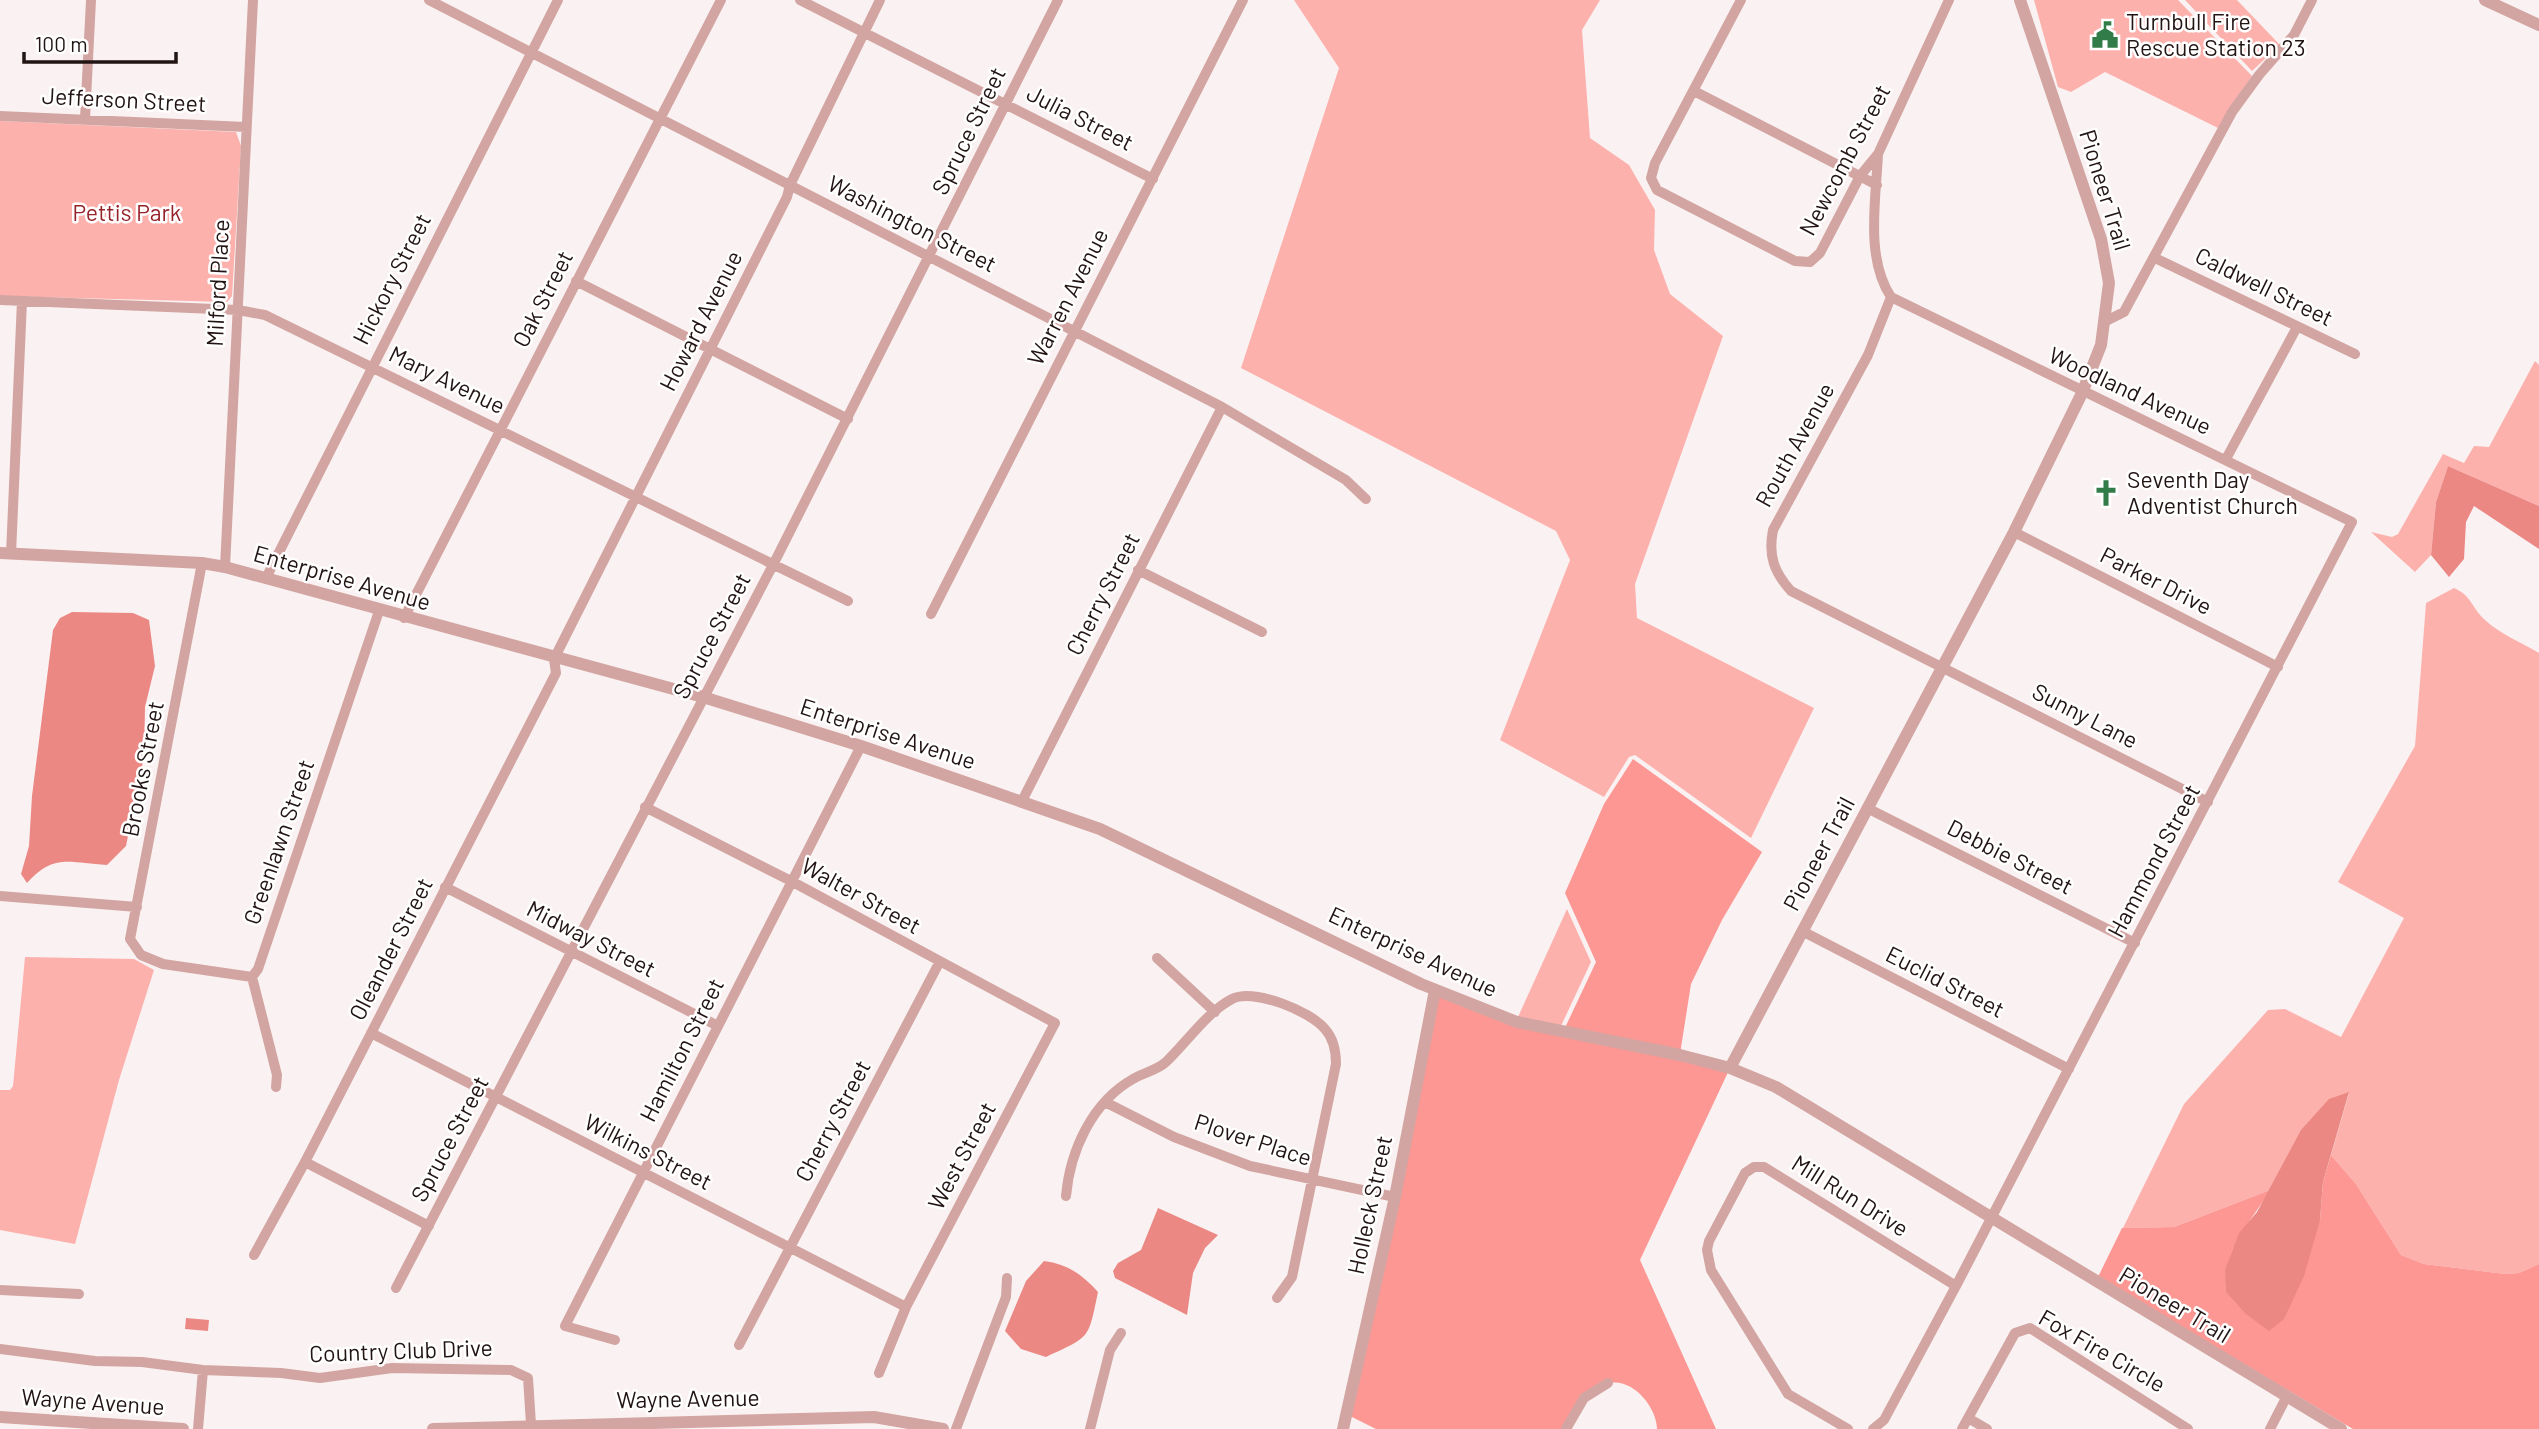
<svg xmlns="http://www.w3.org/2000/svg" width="2539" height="1429" font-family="Barlow,sans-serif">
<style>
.green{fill:#fdb1ad}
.forest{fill:#fc9793}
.water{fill:#eb8884}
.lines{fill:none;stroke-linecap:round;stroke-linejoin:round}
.minor{stroke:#d3a5a2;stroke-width:10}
.tertiary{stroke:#d3a5a2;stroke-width:12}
.labels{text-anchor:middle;stroke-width:5;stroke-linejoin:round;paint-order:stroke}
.poi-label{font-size:23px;fill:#211413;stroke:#fff;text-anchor:start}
.street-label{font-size:23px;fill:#211413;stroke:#fff}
.park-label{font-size:23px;fill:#962229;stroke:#fff}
</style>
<rect width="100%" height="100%" fill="#faf2f2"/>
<path class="green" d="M1294,0H1600L1582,30L1590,138L1629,165L1655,210L1654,250L1670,294L1723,336L1635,584L1637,618L1814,708L1751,838L1635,755L1629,757L1604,797L1500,740L1570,560L1556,531L1241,368L1339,68Z
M2034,0H2178L2252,76L2218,128L2105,72L2071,92L2058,87Z
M2185,0H2237L2280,45L2252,71Z
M0,121L236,132L241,146L232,296L227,302L0,296Z
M2535,361L2539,365V506L2448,466L2436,502L2431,555L2415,572L2371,532L2392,537L2398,534L2443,454L2464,463L2474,446L2489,447Z
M2454,588C2471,595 2472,608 2485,620C2500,634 2521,642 2539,653V1264L2519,1273L2505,1274L2424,1264L2401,1255L2356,1184L2331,1155L2349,1093L2270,1190L2174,1227L2123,1228L2184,1104L2268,1010L2285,1009L2341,1037L2404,918L2338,882L2415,746L2426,603Z
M1567,909L1591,962L1561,1026L1518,1017Z
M25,957L134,959L154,970L119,1080L75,1244L0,1230V1090H10L13,1086Z"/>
<path class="forest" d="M1633,759L1762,852L1722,920L1691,984L1680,1054L1730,1068L1640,1260L1716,1429H1657C1657,1407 1631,1375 1606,1384C1585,1393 1577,1411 1566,1429H1376L1346,1414L1435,990L1563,1032L1596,962L1565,893L1604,804Z
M2331,1155L2356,1184L2401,1255L2424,1264L2505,1274L2519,1273L2539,1264V1429H2353L2098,1277L2122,1228L2174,1227L2270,1190C2248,1227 2224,1246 2226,1292L2320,1220L2323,1182Z"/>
<path class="water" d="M2448,466L2539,506V549L2474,506L2466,522L2464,559L2449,577L2431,555L2436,502Z
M72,612L133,613L149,620L155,666L145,707L144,756L126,846L107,865C69,863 54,853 27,883L21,874L29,846L32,796L53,630L60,618Z
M2349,1092L2323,1182L2320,1220L2304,1276L2284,1319L2269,1331L2246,1314L2226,1292L2225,1270L2239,1233L2257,1212L2301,1130L2329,1099Z
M1158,1208L1218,1235L1205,1248L1193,1273L1187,1315L1115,1278L1113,1271L1118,1263L1141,1250Z
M1044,1261C1067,1264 1082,1274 1098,1292C1088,1340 1091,1336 1046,1357L1021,1349L1005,1331L1026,1281Z
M186,1318L209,1320L208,1331L185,1329Z"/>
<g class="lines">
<path class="minor" d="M429,0L1222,407L1346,480L1366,499
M800,0L1153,179
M1741,0L1655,163L1651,178L1657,190L1795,261L1810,262L1820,253L1860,176L1878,154L1949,0
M1694,91L1877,185
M0,116L246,127
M85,119L91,0
M1878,154C1876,199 1865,258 1891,297L1868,355L1773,530C1768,556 1774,572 1791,591L2208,802
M2155,258L2355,354
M576,281L848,419
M1891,297L2352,522L1956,1286
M0,300L238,310L265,315L848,601
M2106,321L2124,312L2232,112L2259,75L2294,35L2312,0
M2226,459L2297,327
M2014,532L2278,667
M11,554L22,301
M202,563L130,939L141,955L163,964L252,977
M225,567L253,0
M1138,570L1262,632
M266,578L558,0
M931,614L1243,0
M404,618L721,0
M1022,801L1222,407
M645,807L791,881L1055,1023L906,1307L879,1373
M1867,808L2135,943
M445,887L718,1026
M0,896L137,907
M1802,931L2069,1069
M1157,958L1215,1012
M252,977L258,969L379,611
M252,977L277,1075L276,1087
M371,1033L906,1307
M1105,1102L1174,1137L1250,1166L1395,1197
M305,1162L429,1226
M1066,1196C1070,1151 1092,1102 1133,1079C1144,1072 1156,1071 1166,1062C1187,1042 1207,1012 1232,999C1254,988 1310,1011 1325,1029C1334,1039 1336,1051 1336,1064L1292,1277L1277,1298
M254,1255L305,1162L556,673L554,659L787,197L790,185L880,0
M396,1288L774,563L1058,0
M0,1290L79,1294
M615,1340L565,1326L861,746
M739,1345L939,963
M0,1349L95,1361L142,1362L203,1370L281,1373L320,1378L392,1368L511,1370L528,1378L531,1424
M1968,1418L1987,1429
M198,1429L203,1370
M956,1429L1006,1297L1007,1278
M1090,1429L1110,1350L1121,1333
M1566,1429L1584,1398L1608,1383
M1848,1429L1788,1394L1711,1270L1707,1250L1709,1241L1745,1173L1754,1167H1764L1956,1286L1884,1420L1873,1429
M1962,1429L2015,1333L2030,1328L2188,1429
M2270,1429L2287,1396"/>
<path class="tertiary" d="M2485,0L2539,25
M0,553L202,563L225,567L703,697L861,746L1100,829L1421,984L1517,1022L1680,1055L1730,1068L1776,1087L2341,1429
M1730,1068L2014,532L2082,393L2101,345L2109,283L2101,239L2020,0
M0,1417L183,1429
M433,1429L874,1417L943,1429
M1343,1429L1395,1197L1435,990"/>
</g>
<defs>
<symbol id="civic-bare" viewBox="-9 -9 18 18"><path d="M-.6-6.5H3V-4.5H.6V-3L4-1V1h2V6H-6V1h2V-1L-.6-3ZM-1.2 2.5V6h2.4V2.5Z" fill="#327c49" stroke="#fff" stroke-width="2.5" paint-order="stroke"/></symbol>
<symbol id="church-bare" viewBox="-9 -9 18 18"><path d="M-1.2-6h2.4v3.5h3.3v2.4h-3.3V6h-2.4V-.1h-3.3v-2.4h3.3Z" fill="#327c49" stroke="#fff" stroke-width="2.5" paint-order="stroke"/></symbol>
</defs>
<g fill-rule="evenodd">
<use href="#civic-bare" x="2086" y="16" width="38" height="38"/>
<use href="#church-bare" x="2087" y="474" width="38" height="38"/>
</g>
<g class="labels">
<g class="poi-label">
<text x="2126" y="30">Turnbull Fire<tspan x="2126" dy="26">Rescue Station 23</tspan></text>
<text x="2127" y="488">Seventh Day<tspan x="2127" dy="26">Adventist Church</tspan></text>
</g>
<g class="street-label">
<text transform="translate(124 100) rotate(3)" y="8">Jefferson Street</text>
<text transform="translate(1080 118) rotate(27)" y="8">Julia Street</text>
<text transform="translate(969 131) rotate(-64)" y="8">Spruce Street</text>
<text transform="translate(1845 160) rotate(-62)" y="8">Newcomb Street</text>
<text transform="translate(2105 190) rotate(73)" y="8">Pioneer Trail</text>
<text transform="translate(912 224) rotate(27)" y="8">Washington Street</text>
<text transform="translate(392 279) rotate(-63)" y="8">Hickory Street</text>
<text transform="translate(218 283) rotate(-87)" y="8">Milford Place</text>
<text transform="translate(2264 287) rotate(26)" y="8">Caldwell Street</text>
<text transform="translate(1068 297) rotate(-63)" y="8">Warren Avenue</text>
<text transform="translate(543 299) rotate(-63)" y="8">Oak Street</text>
<text transform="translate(701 321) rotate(-63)" y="8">Howard Avenue</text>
<text transform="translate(447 380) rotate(26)" y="8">Mary Avenue</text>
<text transform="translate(2130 391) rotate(25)" y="8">Woodland Avenue</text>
<text transform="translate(1795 445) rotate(-61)" y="8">Routh Avenue</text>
<text transform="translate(342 578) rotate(16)" y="8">Enterprise Avenue</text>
<text transform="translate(2156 581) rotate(27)" y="8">Parker Drive</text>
<text transform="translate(1103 594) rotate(-63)" y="8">Cherry Street</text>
<text transform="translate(712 636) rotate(-62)" y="8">Spruce Street</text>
<text transform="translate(2085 716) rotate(27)" y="8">Sunny Lane</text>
<text transform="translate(888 734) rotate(18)" y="8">Enterprise Avenue</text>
<text transform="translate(143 769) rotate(-79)" y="8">Brooks Street</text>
<text transform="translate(279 842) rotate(-71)" y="8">Greenlawn Street</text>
<text transform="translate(1819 854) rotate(-62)" y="8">Pioneer Trail</text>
<text transform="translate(2010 857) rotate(27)" y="8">Debbie Street</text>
<text transform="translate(2154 861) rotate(-62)" y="8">Hammond Street</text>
<text transform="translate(861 896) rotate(29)" y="8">Walter Street</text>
<text transform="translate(591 939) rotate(27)" y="8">Midway Street</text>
<text transform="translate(391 949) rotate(-63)" y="8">Oleander Street</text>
<text transform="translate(1413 952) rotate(25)" y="8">Enterprise Avenue</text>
<text transform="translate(1945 982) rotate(27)" y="8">Euclid Street</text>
<text transform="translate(682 1050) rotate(-63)" y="8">Hamilton Street</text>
<text transform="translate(833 1121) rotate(-62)" y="8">Cherry Street</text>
<text transform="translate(450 1139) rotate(-62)" y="8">Spruce Street</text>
<text transform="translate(1253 1140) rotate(18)" y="8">Plover Place</text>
<text transform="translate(648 1152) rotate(27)" y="8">Wilkins Street</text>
<text transform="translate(962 1156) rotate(-62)" y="8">West Street</text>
<text transform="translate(1850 1196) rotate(32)" y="8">Mill Run Drive</text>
<text transform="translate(1370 1205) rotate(-78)" y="8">Holleck Street</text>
<text transform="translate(2175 1305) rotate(31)" y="8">Pioneer Trail</text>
<text transform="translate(401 1351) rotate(-2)" y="8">Country Club Drive</text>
<text transform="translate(2102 1351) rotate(30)" y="8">Fox Fire Circle</text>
<text transform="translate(688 1399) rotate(-1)" y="8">Wayne Avenue</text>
<text transform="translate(93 1402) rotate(4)" y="8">Wayne Avenue</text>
</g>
<g class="park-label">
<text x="127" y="221">Pettis Park</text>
</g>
</g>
<path d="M24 52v10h152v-10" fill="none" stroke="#211413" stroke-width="3.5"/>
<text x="35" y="52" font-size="21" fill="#211413" stroke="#ffffff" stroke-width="5" paint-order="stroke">100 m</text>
</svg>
